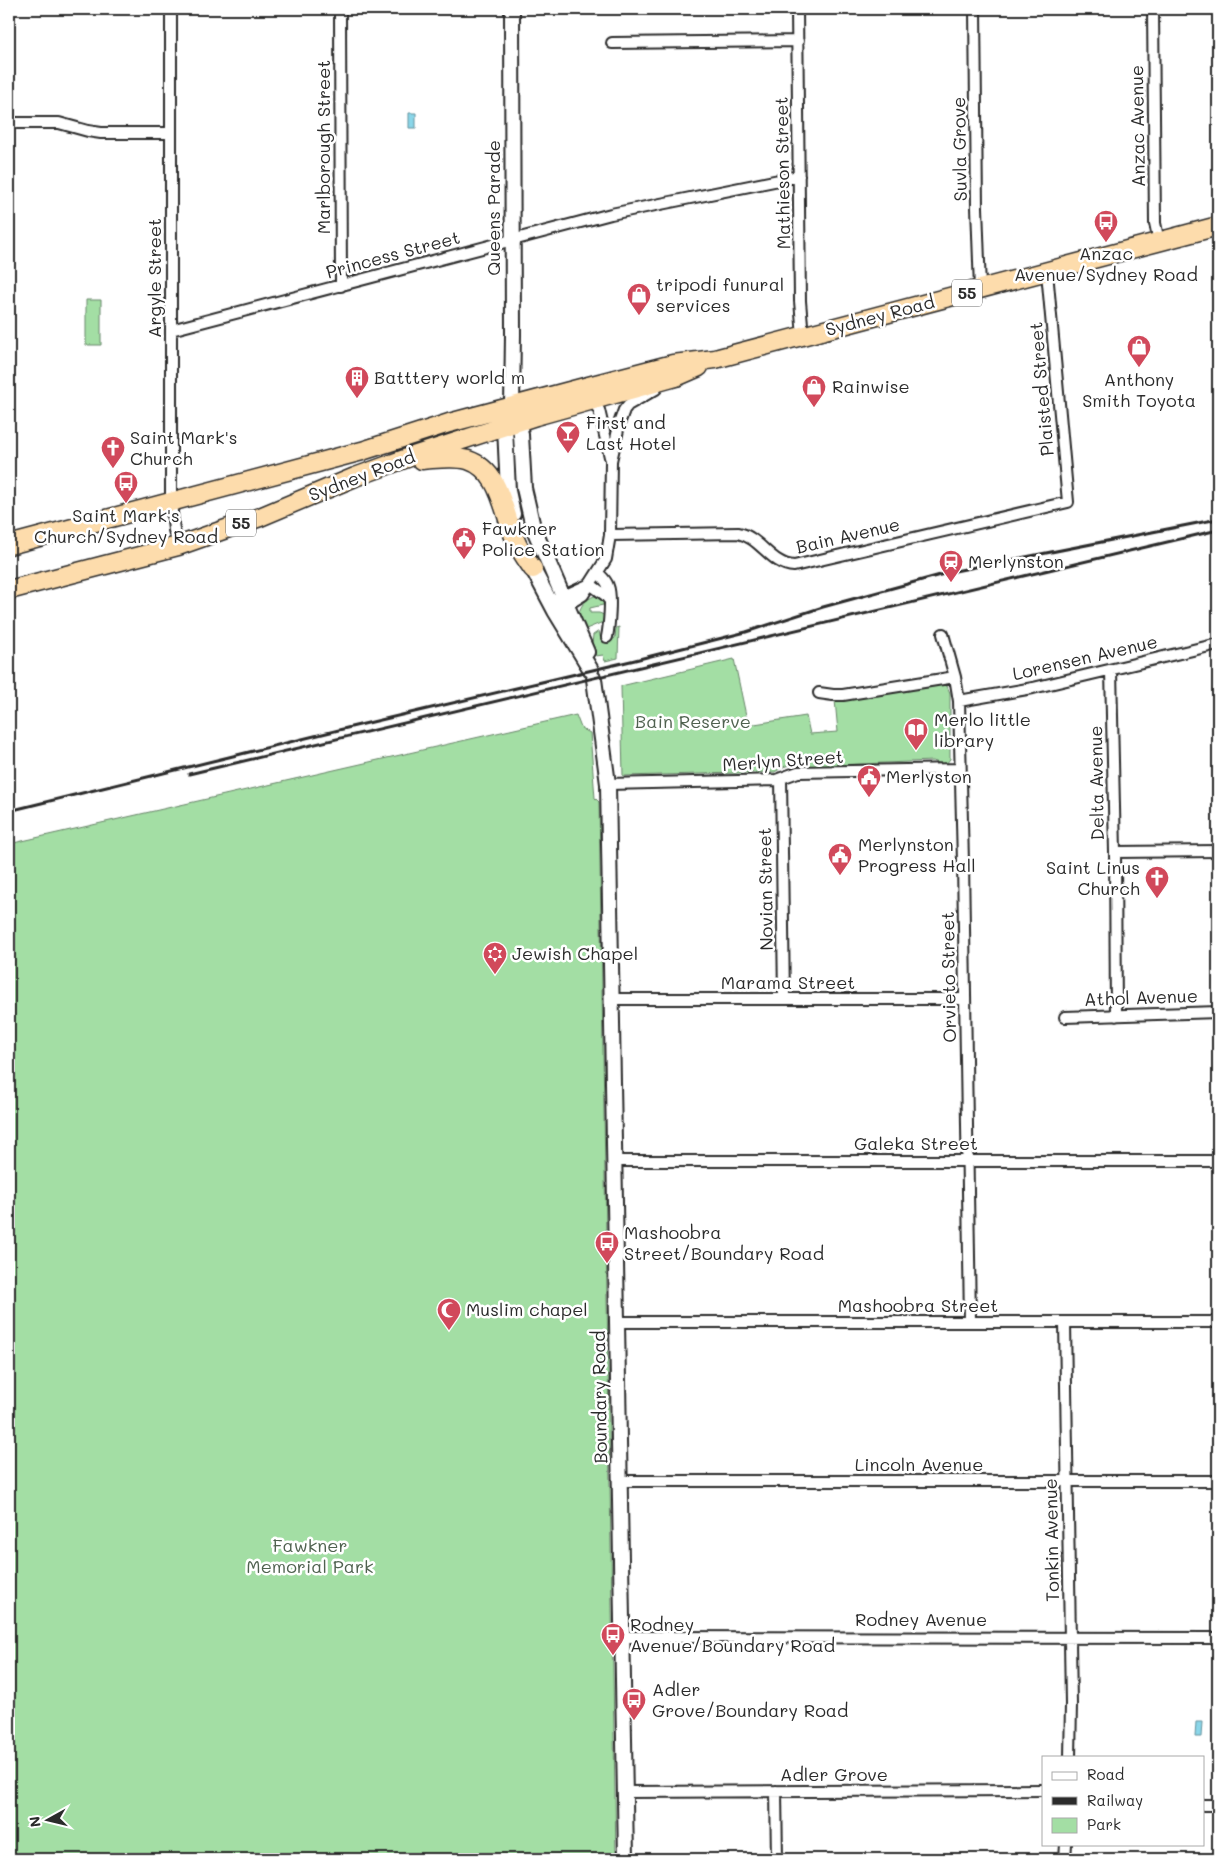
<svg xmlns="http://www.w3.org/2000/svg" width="1227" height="1868" font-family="Mali,sans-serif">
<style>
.green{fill:#a3dea4;stroke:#678468}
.water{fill:#8ad6e9;stroke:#64929d}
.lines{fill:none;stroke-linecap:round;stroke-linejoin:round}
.street-casing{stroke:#2b2b2b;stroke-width:14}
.secondary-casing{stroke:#2b2b2b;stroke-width:18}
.highway-casing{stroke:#2b2b2b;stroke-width:21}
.street{stroke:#fff;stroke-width:10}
.secondary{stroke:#fff;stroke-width:14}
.highway{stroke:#fddcac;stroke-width:18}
.rail{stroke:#2b2b2b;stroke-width:3}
.labels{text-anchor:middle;stroke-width:5;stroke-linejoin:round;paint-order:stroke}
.shield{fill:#fff;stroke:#6b6b6b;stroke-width:1}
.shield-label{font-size:16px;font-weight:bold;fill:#2b2b2b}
.street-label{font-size:18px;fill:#2b2b2b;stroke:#fff}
.poi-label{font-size:18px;fill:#2b2b2b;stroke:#fff;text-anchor:start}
.park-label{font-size:18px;fill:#4f614f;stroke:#fff}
</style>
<rect width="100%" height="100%" fill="#fff"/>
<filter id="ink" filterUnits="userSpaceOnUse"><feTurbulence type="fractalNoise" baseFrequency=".02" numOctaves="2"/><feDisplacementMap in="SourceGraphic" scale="10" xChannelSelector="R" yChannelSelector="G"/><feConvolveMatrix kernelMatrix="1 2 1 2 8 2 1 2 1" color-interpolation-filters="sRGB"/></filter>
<g filter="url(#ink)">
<path class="green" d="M86,300H101V345H86Z
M594,596H599L604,601L603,605L590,608V613H599L604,615L603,622L586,629C574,616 579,603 594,596Z
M619,627L618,658L605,661L603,655L596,656L592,644L593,635L599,631L601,640L604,642H609L615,638L616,628Z
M734,659L748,725L806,716L810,734L838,732L835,700L942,683L947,686L950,693V759L945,765L933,761L811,766C797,763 787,763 775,772L623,776L621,686Z
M576,715L581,728L590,733L595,798L599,802L616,1859H9V844Z"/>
<path class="water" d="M409,113H416V128H409Z
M1196,1722H1202L1201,1737H1195Z"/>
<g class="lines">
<defs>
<path id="street" d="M171,9V503L174,530L178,546
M340,9L341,286
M797,9L800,301L803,336
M975,9L977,207L980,289
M1153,9L1155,223L1159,242
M612,43L798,41
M9,123H59L88,131L101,133H171
M171,330L611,214L799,176
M592,400L599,410L610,457
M610,535L738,533C760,537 771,565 794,566L1068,502L1047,272
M598,573C602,577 606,580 608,586C612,596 609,627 607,637
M590,584L605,595L609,600
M557,599L590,584
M562,608L583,595L606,559L610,535L611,461L620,421L624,410L628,405L656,389
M943,634L955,677L959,701L963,862L970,1322
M1111,670L1115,852L1116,1016
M819,693L833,695H843L955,677
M959,701L1033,688L1218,644
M781,778L784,999
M608,784L776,780L798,772L960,769
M1115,852L1218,851
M612,999H965
M1065,1017L1218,1012
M614,1161H1218
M617,1322H1218
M1065,1322L1071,1704L1070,1757
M620,1481H1218
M623,1637L1218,1638
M776,1791L777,1859
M625,1792L1043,1790
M1203,1805H1218
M1065,1859L1066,1844"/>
<path id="secondary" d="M512,9L513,334L512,407L505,427L508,491L513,514
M515,414L519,421L521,435L524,488L533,527L587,652
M528,560L555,611L591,670
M594,679L608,784L626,1859"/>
<path id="highway" d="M422,460C437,459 453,456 468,460C501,471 503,512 515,539C519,550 526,559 533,569
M9,545L362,451L449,423L596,384L673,364L715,359L1218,226
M9,590L178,546L260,517L355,477L413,456L536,416L676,377L699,367"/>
</defs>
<use href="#street" class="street-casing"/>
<use href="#secondary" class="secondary-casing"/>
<use href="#highway" class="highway-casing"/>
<use href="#street" class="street"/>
<use href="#secondary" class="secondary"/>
<use href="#highway" class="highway"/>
<path class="rail" d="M189,774L1218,530
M9,811L351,727L635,660L746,632L823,607L955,571L1218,519"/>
</g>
</g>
<defs>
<symbol id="bus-pin" viewBox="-11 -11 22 30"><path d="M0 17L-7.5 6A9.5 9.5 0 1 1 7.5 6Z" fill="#d1495b" stroke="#fff"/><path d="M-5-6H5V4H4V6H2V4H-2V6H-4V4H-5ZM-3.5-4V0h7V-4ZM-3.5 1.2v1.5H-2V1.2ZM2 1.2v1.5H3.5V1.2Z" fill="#fff"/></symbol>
<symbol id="shop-pin" viewBox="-11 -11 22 30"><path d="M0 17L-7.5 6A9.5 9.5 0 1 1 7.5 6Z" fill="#d1495b" stroke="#fff"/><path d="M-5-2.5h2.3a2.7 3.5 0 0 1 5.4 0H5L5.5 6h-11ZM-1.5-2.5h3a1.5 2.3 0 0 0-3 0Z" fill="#fff"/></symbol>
<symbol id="building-pin" viewBox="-11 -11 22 30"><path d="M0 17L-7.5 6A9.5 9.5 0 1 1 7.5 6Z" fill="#d1495b" stroke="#fff"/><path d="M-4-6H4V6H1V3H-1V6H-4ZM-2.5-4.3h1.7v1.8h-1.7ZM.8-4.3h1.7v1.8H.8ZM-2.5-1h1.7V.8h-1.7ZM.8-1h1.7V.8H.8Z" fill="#fff"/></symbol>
<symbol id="bar-pin" viewBox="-11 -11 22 30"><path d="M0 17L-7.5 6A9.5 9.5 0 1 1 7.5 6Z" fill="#d1495b" stroke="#fff"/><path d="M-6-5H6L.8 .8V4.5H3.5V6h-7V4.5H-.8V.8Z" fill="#fff"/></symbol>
<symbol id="church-pin" viewBox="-11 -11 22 30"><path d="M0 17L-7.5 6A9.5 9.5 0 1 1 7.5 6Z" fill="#d1495b" stroke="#fff"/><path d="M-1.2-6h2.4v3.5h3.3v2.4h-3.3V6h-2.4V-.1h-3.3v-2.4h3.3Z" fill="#fff"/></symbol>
<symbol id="civic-pin" viewBox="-11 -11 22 30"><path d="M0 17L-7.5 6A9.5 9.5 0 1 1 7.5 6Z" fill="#d1495b" stroke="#fff"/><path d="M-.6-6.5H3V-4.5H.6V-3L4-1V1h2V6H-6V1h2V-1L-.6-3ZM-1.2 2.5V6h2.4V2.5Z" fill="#fff"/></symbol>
<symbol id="station-pin" viewBox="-11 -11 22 30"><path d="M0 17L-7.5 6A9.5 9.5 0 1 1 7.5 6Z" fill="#d1495b" stroke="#fff"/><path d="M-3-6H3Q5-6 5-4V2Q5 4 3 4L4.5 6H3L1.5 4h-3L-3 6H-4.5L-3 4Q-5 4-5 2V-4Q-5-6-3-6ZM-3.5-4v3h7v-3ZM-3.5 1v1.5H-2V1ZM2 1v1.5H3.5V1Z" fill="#fff"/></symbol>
<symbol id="library-pin" viewBox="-11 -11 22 30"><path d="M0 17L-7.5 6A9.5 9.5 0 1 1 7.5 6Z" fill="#d1495b" stroke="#fff"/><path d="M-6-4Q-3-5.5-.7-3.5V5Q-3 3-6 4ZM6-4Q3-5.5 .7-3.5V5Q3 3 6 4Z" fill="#fff"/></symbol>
<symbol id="synagogue-pin" viewBox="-11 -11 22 30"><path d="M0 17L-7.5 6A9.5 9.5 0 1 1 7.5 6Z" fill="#d1495b" stroke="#fff"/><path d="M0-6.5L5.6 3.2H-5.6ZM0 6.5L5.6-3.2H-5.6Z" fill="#fff"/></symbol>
<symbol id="mosque-pin" viewBox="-11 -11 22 30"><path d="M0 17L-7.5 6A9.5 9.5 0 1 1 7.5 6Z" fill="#d1495b" stroke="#fff"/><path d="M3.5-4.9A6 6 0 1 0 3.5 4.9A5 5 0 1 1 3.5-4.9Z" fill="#fff"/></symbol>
</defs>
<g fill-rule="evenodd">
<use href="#bus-pin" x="1092" y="208" width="28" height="38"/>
<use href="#shop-pin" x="625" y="281" width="28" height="38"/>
<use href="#shop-pin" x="1125" y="333" width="28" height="38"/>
<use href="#building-pin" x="343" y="364" width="28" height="38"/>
<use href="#shop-pin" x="800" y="373" width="28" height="38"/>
<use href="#bar-pin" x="554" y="419" width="28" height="38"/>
<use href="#church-pin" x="99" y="434" width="28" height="38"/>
<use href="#bus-pin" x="112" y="469" width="28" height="38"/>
<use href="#civic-pin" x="450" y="525" width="28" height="38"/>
<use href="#station-pin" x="937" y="548" width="28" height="38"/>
<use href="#library-pin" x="902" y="716" width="28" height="38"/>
<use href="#civic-pin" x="855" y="763" width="28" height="38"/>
<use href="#civic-pin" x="826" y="841" width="28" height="38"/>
<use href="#church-pin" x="1143" y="864" width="28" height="38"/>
<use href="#synagogue-pin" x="481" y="940" width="28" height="38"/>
<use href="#bus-pin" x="593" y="1229" width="28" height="38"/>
<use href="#mosque-pin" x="435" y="1296" width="28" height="38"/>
<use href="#bus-pin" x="599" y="1621" width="28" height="38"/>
<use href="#bus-pin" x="620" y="1686" width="28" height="38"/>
</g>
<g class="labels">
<g class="shield">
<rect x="952" y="279.5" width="30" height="27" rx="4"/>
<rect x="226" y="509.5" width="30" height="27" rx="4"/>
</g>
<g class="shield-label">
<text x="967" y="299">55</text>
<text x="241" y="529">55</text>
</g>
<g class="street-label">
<text transform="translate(1138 126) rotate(-91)" y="6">Anzac Avenue</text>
<text transform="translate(324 147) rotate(-90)" y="6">Marlborough Street</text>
<text transform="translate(960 149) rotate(-91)" y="6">Suvla Grove</text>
<text transform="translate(783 173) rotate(-91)" y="6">Mathieson Street</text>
<text transform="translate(494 208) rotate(-90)" y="6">Queens Parade</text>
<text transform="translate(393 255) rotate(-15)" y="6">Princess Street</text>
<text transform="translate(155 278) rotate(-90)" y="6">Argyle Street</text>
<text transform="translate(880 316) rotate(-15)" y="6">Sydney Road</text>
<text transform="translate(1042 389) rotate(-95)" y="6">Plaisted Street</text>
<text transform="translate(362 476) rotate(-21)" y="6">Sydney Road</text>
<text transform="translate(848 536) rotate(-13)" y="6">Bain Avenue</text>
<text transform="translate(1085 658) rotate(-13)" y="6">Lorensen Avenue</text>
<text transform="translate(783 761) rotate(-4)" y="6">Merlyn Street</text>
<text transform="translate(1097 783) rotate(-91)" y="6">Delta Avenue</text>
<text transform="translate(766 889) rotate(-91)" y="6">Novian Street</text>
<text transform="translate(949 977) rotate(-91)" y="6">Orvieto Street</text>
<text x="788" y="989">Marama Street</text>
<text transform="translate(1141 998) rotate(-2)" y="6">Athol Avenue</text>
<text x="916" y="1150">Galeka Street</text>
<text x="918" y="1312">Mashoobra Street</text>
<text transform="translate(600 1397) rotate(-91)" y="6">Boundary Road</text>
<text x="919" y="1471">Lincoln Avenue</text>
<text transform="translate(1052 1540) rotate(-91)" y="6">Tonkin Avenue</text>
<text x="921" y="1626">Rodney Avenue</text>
<text x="834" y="1781">Adler Grove</text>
</g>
<g class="poi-label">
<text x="1106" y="260" text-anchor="middle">Anzac<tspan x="1106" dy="21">Avenue/Sydney Road</tspan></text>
<text x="656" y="291">tripodi funural<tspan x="656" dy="21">services</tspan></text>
<text x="374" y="384">Batttery world m</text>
<text x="1139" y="386" text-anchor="middle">Anthony<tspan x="1139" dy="21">Smith Toyota</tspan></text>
<text x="832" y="393">Rainwise</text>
<text x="586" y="429">First and<tspan x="586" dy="21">Last Hotel</tspan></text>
<text x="130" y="444">Saint Mark's<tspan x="130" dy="21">Church</tspan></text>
<text x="126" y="522" text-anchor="middle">Saint Mark's<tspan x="126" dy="21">Church/Sydney Road</tspan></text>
<text x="482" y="535">Fawkner<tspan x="482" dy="21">Police Station</tspan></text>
<text x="968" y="568">Merlynston</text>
<text x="934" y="726">Merlo little<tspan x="934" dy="21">library</tspan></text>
<text x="886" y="783">Merlyston</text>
<text x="858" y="851">Merlynston<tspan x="858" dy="21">Progress Hall</tspan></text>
<text x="1140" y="874" text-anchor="end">Saint Linus<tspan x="1140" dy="21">Church</tspan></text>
<text x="512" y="960">Jewish Chapel</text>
<text x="624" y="1239">Mashoobra<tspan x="624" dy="21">Street/Boundary Road</tspan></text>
<text x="466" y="1316">Muslim chapel</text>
<text x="630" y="1631">Rodney<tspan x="630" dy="21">Avenue/Boundary Road</tspan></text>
<text x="652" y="1696">Adler<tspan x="652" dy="21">Grove/Boundary Road</tspan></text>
</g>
<g class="park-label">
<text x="693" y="728">Bain Reserve</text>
<text x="310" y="1552">Fawkner<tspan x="310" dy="21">Memorial Park</tspan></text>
</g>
</g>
<rect width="1227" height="1868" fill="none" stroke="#fff" stroke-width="30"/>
<rect x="15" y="15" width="1197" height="1838" fill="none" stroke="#2b2b2b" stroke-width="2" filter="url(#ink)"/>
<rect x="1042" y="1756" width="162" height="90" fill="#ffffff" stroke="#aaaaaa"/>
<rect x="1052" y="1772" width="25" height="8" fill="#ffffff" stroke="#aaaaaa"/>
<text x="1087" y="1780" font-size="15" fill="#2b2b2b">Road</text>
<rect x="1052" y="1797" width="25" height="8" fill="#2b2b2b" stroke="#aaaaaa"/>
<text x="1087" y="1806" font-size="15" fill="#2b2b2b">Railway</text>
<rect x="1052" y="1818" width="25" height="15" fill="#a3dea4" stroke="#aaaaaa"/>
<text x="1087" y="1830" font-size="15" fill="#2b2b2b">Park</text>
<g transform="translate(48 1820) rotate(262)" stroke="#ffffff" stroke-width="4" paint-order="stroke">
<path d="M0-4L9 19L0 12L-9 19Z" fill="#2b2b2b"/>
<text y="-8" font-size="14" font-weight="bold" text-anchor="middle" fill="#2b2b2b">N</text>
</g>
</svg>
